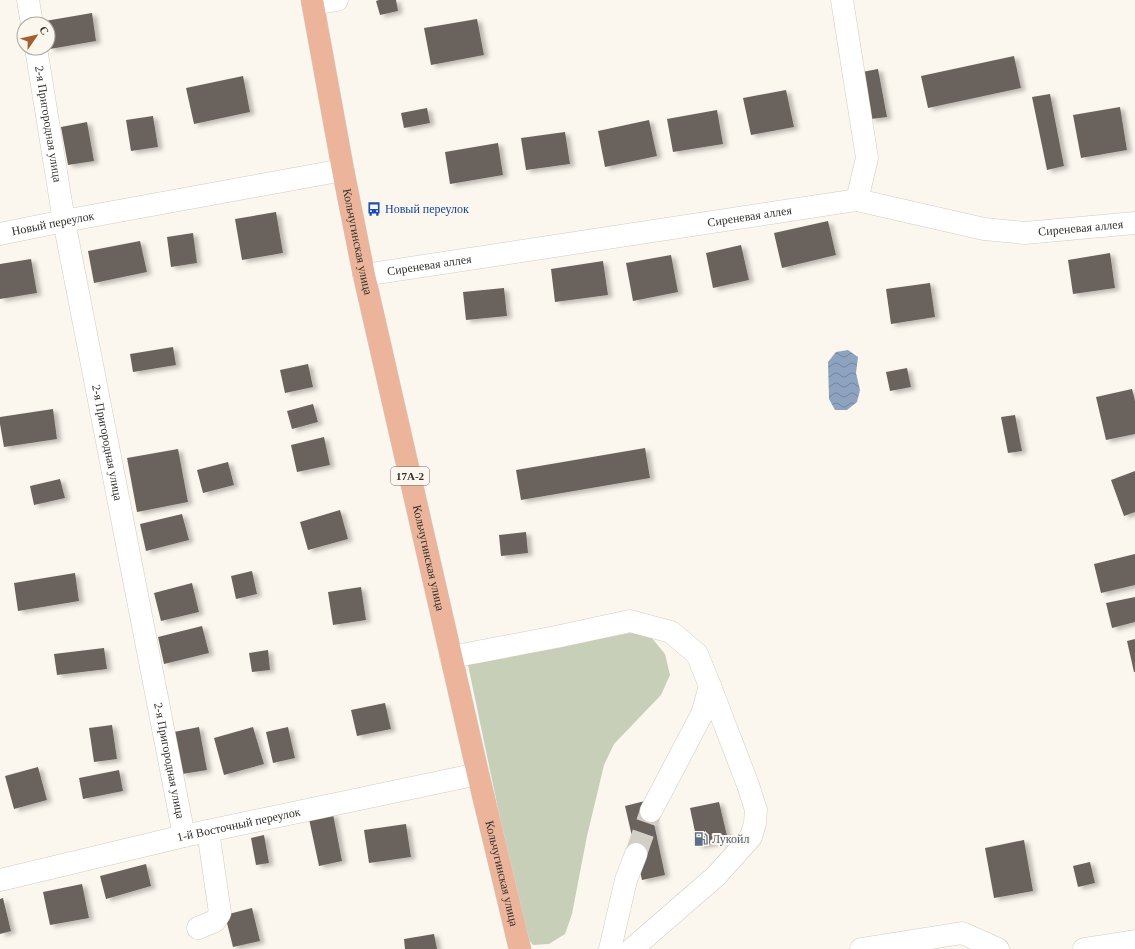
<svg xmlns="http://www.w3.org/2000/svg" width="1135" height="949" font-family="'Times New Roman',serif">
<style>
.green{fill:#c7cfb9}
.water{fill:url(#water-waves)}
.building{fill:#6b635d;filter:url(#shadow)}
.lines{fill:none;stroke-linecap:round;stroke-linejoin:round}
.minor-tunnel{stroke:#d3cfc7;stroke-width:22;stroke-dasharray:22 11;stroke-linecap:butt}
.minor-casing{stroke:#d0ccc2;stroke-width:23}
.major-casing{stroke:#d6d6d5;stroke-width:23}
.minor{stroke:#fff;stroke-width:22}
.major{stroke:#ebb49b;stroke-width:22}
.labels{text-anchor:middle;stroke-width:4;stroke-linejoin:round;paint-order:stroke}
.shield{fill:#fcf7ee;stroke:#6e6c66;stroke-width:1}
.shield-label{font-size:11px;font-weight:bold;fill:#31302c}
.street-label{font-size:12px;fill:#31302c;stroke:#fcf7ee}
.transit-label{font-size:12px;fill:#164399;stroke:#fcf7ee;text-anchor:start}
.service-label{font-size:12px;fill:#4e5e75;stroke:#fcf7ee;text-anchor:start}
</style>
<defs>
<pattern id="water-waves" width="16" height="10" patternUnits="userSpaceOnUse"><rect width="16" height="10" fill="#8da3c0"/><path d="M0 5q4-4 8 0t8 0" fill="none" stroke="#74859c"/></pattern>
<filter id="shadow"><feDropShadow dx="4.5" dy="2.5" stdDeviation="2" flood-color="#0004"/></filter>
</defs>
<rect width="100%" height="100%" fill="#fcf7ee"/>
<path class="green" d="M635,632L651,637L665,654L670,675L661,695L614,744L604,765L587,836L572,914L565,934L549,944L533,945L524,933L468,665Z"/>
<path class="water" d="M848,350L858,357L856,373L860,390L857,402L847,410H835L829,399L828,362L836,352Z"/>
<path class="building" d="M379,0H396L398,11L380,15L376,1Z
M92,13L96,41L50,49L48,39V24H46L45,21Z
M477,19L484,55L431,65L424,28Z
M1014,56L1021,88L928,108L921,76Z
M878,69L887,117L871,119L862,72Z
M243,76L250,112L194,124L186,88Z
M786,90L794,127L751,135L743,98Z
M1050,94L1064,166L1047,170L1032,97Z
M1120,107L1127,150L1081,158L1073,115Z
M427,108L430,123L404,128L401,113Z
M717,110L723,144L673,152L667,119Z
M153,116L158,147L131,151L126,120Z
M649,120L657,156L605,167L598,131Z
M87,122L94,161L68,165L61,127Z
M565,132L570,164L526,170L521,138Z
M498,143L503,175L450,184L445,152Z
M276,212L283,253L242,260L235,219Z
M828,221L836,255L782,268L774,233Z
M193,233L197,263L171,267L167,237Z
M140,241L147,272L94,283L88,251Z
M741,245L749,280L713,288L706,253Z
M1110,253L1115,288L1073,294L1068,260Z
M671,255L678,292L633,301L626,263Z
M31,259L37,293L0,299V264Z
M603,261L608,295L555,302L551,269Z
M930,283L935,317L891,324L886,289Z
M504,288L507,316L466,320L463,292Z
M173,347L176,365L133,372L130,354Z
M308,364L313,387L285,393L280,370Z
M907,368L911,387L890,391L886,372Z
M1132,389L1135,401V434L1106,440L1096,397Z
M313,404L318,422L292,429L287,411Z
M53,409L57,439L4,447L0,424V417Z
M1015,415L1022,451L1008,453L1001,417Z
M324,437L330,465L297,472L291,445Z
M645,448L650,478L521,500L516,470Z
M178,449L188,502L137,512L127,458Z
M228,462L234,485L203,493L197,470Z
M1135,471V512L1124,516L1111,480Z
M60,479L65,498L34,505L30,486Z
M340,510L348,539L308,550L300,522Z
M182,514L189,540L146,551L140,524Z
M526,532L528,553L501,556L499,535Z
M1135,554V585L1101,593L1094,564Z
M252,571L257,594L236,599L231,576Z
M75,573L79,601L18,611L14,583Z
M192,583L199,612L161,621L154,593Z
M361,587L366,620L333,625L328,592Z
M1135,597V622L1112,628L1106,603Z
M202,626L209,653L164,664L158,637Z
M1135,639V672H1134L1127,641Z
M104,648L107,669L57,675L54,654Z
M268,650L270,670L252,672L249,653Z
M385,703L391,729L357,736L351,710Z
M112,725L117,759L94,762L89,728Z
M199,727L207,770L182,774L174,732Z
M253,727L264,764L224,775L214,738Z
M288,727L295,758L273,763L266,732Z
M38,767L47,800L14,809L5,776Z
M119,770L123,791L83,799L79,778Z
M649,800L665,875L642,880L625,806Z
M719,802L728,840L698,846L690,808Z
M333,814L342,861L319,866L309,819Z
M406,824L411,857L369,863L364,830Z
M264,835L269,863L256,865L251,838Z
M1024,840L1033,891L994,898L985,848Z
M1090,862L1095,883L1078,887L1073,866Z
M146,864L151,886L106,899L100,876Z
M82,884L89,918L50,925L43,892Z
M3,898L11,931L0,934V899Z
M252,908L260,941L233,947L225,915Z
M434,934L437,949H405L404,939Z"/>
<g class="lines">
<path class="minor-tunnel" d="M636,854L651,811"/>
<defs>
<g id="minor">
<path d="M28,0L32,24"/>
<path d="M842,0L867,158L857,200"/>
<path d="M313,4L337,0"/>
<path id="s1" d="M36,48L64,221L184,836"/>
<path id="s2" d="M0,234L64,221L343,170"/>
<path id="s3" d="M364,275L857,200L984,229L1025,233L1135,223"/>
<path d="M451,657L556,637L630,621L671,632L697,654L710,686L702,714L651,811"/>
<path id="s4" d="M0,880L184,836L478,774"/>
<path d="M198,928L215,921L220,913L208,831"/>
<path d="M610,949L626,880L636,854"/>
<path d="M632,949L716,876L751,837L755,823L756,810L748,785L710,686"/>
<path d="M861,949L962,933L998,949"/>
<path d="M1084,949L1135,941"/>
</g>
<g id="major">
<path id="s5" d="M312,0L343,170L364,275L478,774L520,949"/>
</g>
</defs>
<use href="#minor" class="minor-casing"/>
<use href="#major" class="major-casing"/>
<use href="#minor" class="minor"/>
<use href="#major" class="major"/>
</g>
<defs>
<symbol id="bus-bare" viewBox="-9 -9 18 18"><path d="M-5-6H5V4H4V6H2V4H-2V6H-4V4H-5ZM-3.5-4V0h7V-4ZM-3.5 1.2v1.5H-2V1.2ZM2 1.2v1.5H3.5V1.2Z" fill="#1a4fb4" stroke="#fcf7ee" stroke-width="2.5" paint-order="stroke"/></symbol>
<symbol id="fuel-bare" viewBox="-9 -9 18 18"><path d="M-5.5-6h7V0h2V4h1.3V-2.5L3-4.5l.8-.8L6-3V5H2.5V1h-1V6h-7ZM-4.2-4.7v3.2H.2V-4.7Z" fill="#5c6f8a" stroke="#fcf7ee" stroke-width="2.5" paint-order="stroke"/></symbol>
</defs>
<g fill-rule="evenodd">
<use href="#bus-bare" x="364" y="199" width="20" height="20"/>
<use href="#fuel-bare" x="691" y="829" width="20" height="20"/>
</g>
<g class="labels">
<rect class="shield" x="391" y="467" width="38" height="18" rx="3"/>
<g class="shield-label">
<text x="410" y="480">17А-2</text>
</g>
<g class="street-label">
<text dy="4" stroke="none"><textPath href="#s1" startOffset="77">2-я Пригородная улица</textPath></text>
<text dy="4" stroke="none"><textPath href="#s3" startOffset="390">Сиреневая аллея</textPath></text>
<text dy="4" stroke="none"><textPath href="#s2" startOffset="54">Новый переулок</textPath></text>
<text dy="4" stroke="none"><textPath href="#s3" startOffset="726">Сиреневая аллея</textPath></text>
<text dy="4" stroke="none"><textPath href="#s5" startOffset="246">Кольчугинская улица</textPath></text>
<text dy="4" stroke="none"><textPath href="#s3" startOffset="66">Сиреневая аллея</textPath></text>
<text dy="4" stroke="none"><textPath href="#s1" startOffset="401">2-я Пригородная улица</textPath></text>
<text dy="4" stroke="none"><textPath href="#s5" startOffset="570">Кольчугинская улица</textPath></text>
<text dy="4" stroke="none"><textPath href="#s1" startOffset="725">2-я Пригородная улица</textPath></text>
<text dy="4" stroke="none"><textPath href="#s4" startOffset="245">1-й Восточный переулок</textPath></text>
<text dy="4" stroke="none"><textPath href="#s5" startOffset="894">Кольчугинская улица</textPath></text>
</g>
<g class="transit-label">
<text x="385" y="213">Новый переулок</text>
</g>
<g class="service-label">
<text x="712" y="843">Лукойл</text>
</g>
</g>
<g transform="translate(36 36) rotate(56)"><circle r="19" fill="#fcf7ee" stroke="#aba7a0"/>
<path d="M0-3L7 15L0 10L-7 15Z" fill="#a35f30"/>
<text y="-6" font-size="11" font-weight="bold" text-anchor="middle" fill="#31302c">С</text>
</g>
</svg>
